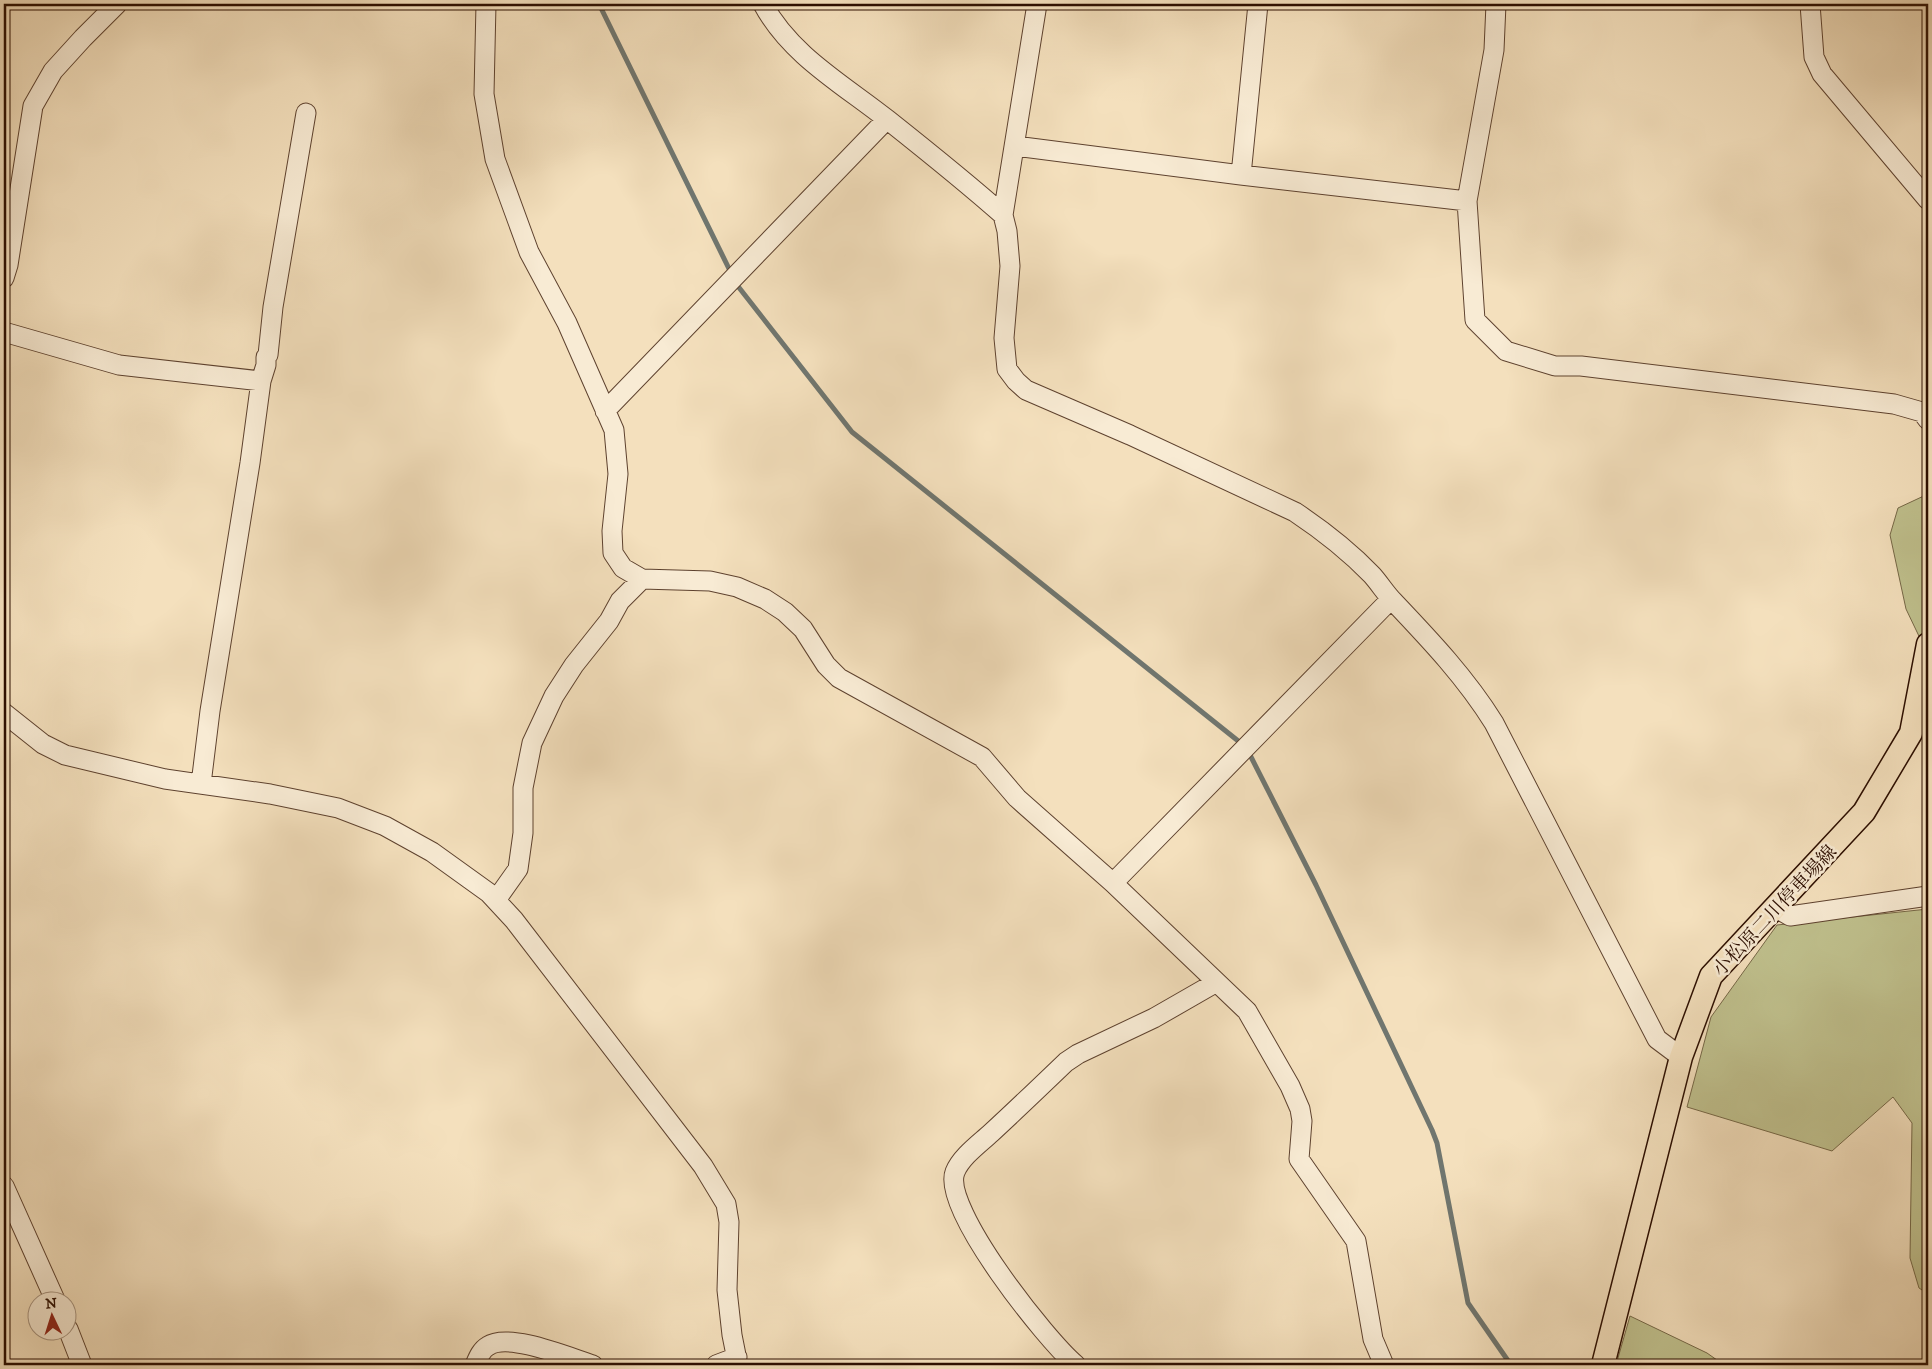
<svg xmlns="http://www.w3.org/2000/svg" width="1932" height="1369" font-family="'IM FELL DW Pica','Noto Serif JP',serif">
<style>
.green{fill:#c0c18e;stroke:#766847}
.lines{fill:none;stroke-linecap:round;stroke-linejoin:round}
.stream{stroke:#70766f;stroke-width:5}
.minor-casing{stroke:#5e422f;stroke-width:21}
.major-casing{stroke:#2c0e00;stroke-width:25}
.minor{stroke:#f8ebd4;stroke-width:19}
.major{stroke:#f4e0bd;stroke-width:22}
.labels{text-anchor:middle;stroke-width:5;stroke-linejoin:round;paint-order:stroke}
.street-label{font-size:19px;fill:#2c0e00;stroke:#f8ebd4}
</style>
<rect width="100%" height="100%" fill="#f4e0bd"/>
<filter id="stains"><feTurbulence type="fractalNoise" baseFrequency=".004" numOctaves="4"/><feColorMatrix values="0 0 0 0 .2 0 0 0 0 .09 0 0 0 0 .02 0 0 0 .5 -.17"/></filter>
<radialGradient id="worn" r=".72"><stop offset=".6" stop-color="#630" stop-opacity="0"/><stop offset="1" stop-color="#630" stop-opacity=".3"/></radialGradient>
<path class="green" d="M1928,494V655L1906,609L1890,535L1898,508Z
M1928,909V1294L1919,1288L1910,1258L1912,1123L1893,1097L1832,1151L1687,1107L1711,1017L1777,925Z
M1630,1316L1707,1353L1724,1365H1616Z"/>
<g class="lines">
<path class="stream" d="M599,4L737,285L852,432L1242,744
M1248,751L1316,885L1432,1130L1437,1143L1468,1303L1511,1365"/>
<defs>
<path id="minor" d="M486,4L484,94L495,159L529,252L567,323L614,430L618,474L612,531L613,553L623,568L642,579L710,581L737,587L765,599L785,612L803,629L826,665L839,678L982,757L1017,798L1113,883L1247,1011L1290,1086L1300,1109L1302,1121L1299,1159L1356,1241L1373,1339L1384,1365
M763,4C790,55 844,85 888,120C927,151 966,182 1003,215
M1037,4L1003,215L1007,231L1010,266L1004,338L1007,369L1016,381L1026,390L1130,435L1295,512C1322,530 1349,551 1372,575C1380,584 1386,594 1394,602C1431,641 1466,678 1494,723L1657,1039L1681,1057
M1496,4L1494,50L1467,201L1475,320L1506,351L1555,366H1581L1894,404L1922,412L1928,420
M1810,4L1814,57L1822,74L1928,200
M1015,146L1241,175L1467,201
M1241,175L1258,4
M4,278L8,265L33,106L53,71L83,38L117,4
M4,332L119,365L261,381
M605,411L887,119
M4,713L43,744L65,755L165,779L270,794L338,808L385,826L432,852L489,893L514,920L703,1166L726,1204L729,1222L727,1290L732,1335L738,1365
M201,784L210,711L250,463L261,381L266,365V357L268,355L273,307L306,113
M1113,883L1391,599
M496,900L518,869L523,833V788L532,743L554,696L574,665L609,621L620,601L642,579
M1776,908L1790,916L1928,896
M4,1186L56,1302
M68,1329L82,1365
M475,1365C478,1358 481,1350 488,1346C509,1332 570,1358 593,1365
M716,1365L737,1357
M1076,1365C1047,1341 941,1208 955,1172C961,1157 979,1144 991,1133C1016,1110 1041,1086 1066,1062L1078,1054L1154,1018L1215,983"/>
<path id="major" d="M1603,1365L1681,1057L1711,976L1864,812L1911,733L1928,644"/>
</defs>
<use href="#minor" class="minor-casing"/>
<use href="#major" class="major-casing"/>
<use href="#minor" class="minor"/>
<use href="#major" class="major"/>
</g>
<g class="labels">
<g class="street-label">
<text transform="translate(1774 910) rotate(-47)" y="7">小松原二川停車場線</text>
</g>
</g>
<rect width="1932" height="1369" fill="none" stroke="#f4e0bd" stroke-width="20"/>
<rect x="5" y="5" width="1922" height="1359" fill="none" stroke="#2c0e00" stroke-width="2.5"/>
<rect x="10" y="10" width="1912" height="1349" fill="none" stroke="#2c0e00"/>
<g transform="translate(52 1316) rotate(356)"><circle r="24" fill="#f8ebd4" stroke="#a6937f"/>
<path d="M0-4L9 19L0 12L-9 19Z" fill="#8f2418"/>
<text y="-8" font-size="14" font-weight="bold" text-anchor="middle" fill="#2c0e00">N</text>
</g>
<rect width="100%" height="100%" filter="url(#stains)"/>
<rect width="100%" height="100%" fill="url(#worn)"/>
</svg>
